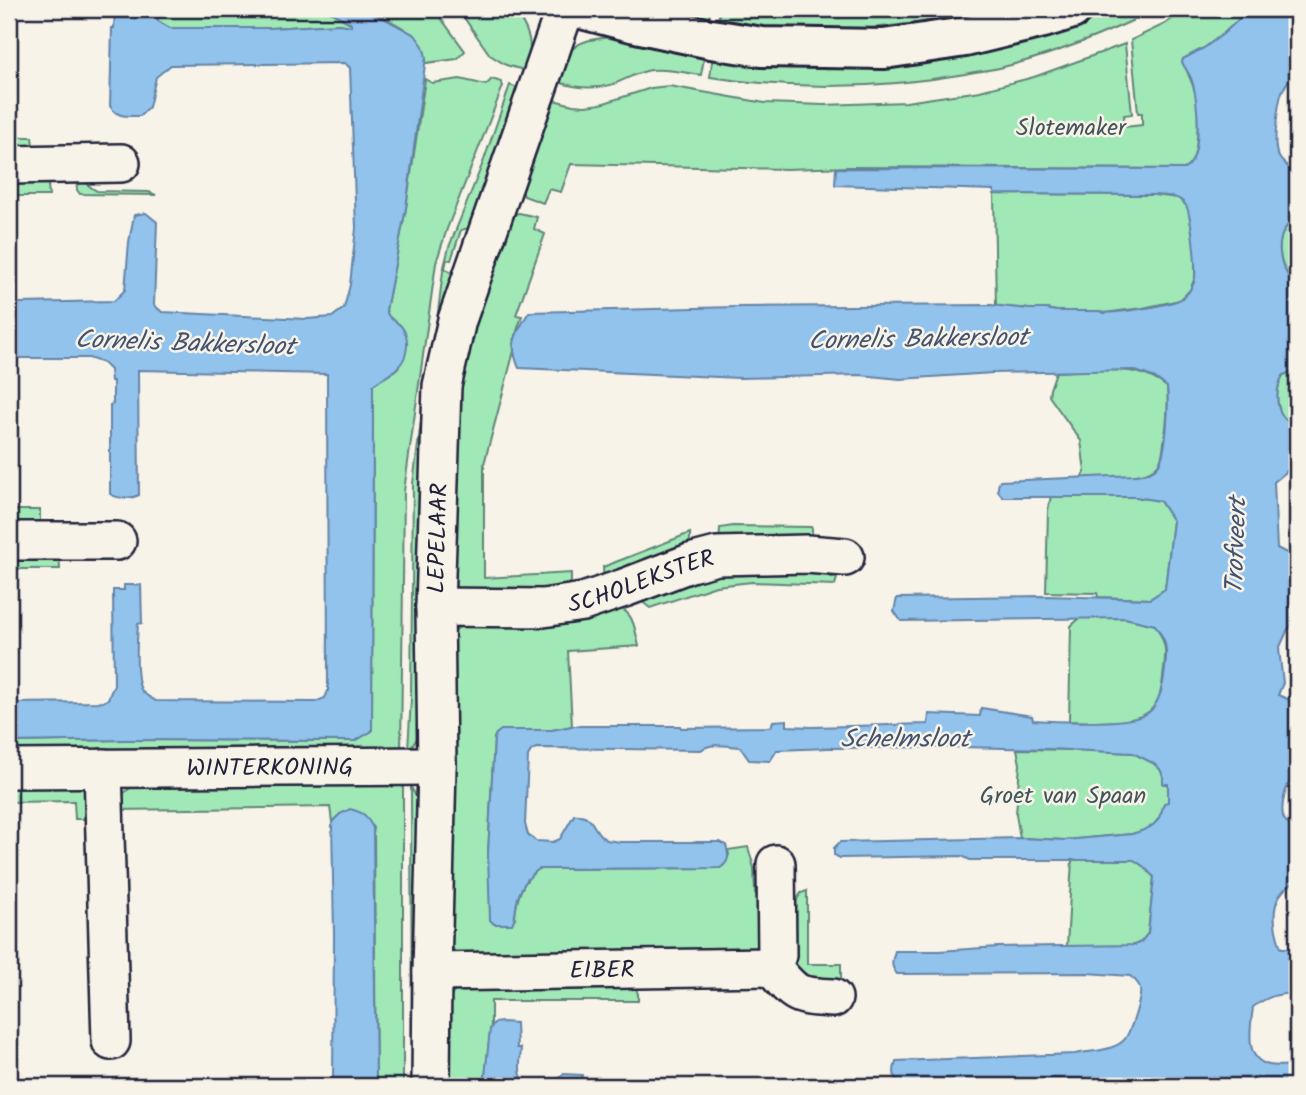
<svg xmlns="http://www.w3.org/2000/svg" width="1306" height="1095" font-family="Kalam,sans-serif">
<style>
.green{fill:#a0e8b6;stroke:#618578;stroke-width:2}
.water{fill:#91c3ed;stroke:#6583a6;stroke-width:2}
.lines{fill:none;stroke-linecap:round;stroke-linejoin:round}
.street-casing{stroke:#22223b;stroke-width:42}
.secondary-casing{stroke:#22223b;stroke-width:44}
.street{stroke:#f7f3e8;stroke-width:37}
.secondary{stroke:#f7f3e8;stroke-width:38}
.labels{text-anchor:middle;stroke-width:5;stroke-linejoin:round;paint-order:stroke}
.park-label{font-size:24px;fill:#42545a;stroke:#f7f3e8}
.street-label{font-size:24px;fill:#22223b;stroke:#f7f3e8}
.water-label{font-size:26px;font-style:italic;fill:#435270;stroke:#f7f3e8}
</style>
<rect width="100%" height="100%" fill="#f7f3e8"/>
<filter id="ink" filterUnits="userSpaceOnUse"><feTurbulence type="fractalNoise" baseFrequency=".0143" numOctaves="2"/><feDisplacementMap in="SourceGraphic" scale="14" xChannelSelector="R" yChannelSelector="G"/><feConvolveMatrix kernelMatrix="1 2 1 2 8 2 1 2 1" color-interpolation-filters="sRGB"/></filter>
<g filter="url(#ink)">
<path class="green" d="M156,9H325L347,21L352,25L349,26L340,24L270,28H170L158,21Z
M367,9H430L440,17L465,51L457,59L426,63C427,33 389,21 367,9Z
M458,9H512C531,29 533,46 527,71L506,65L490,55Z
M654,9H710L709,21Z
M720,9L822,10L996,9L918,23L834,32L755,27L718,22Z
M1109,9H1157C1110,32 1059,53 1007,66C994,70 979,71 965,74C880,89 795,90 710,77L713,55L1019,39Z
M1186,9H1250L1223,34L1204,48L1183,59C1186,72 1193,82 1196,95C1199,109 1199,158 1189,167C1187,168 1185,169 1184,169L849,167L786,169L571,164L561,192L549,189L543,203L524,196L517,179L550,99L573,105L585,106L601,104L651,88L669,86L765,103L824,105L906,102L980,91L1034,77L1125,44L1132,114L1124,115L1125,127L1142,125V113H1138L1131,40L1165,24Z
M618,37L705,53L701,75C685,73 668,68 651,70C636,72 624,81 610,85C592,90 572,87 555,81C559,73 562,63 567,55C578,38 600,38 618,37Z
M425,79L432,83L460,79L486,85L492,79L501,82L503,86L447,229L436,263L404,491L401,754L9,761V742L124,740L355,741L372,731L373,384L399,367L400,325L388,317L386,310L406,208Z
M510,85L520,89L472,227L461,230L451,260L447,259L445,268L456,277L419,734L415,742L408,749L411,699L413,484L421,421L435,337L443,271L449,247L484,160Z
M9,137H32L34,156L9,157Z
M76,176C85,180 89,188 97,191L149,192L156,195L80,194L77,190Z
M9,177L45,180L48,185L49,196H9Z
M994,194L1155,195L1178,198L1188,207L1195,249V277L1190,290L1180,300L1143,308L1104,313L1099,311H1056L1046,309H1029L996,306Z
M519,213L537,217L534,229L545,234L516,315L522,316L513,343L514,351L484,464V578L571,573V581L564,595L461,591L452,583L451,431L470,326L508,216Z
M1297,218V284C1276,270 1272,230 1297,218Z
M1093,370C1122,370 1143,368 1167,387C1169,404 1167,420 1165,436C1163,445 1164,455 1159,463C1149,481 1102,477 1082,478L1085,472L1081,441L1049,396L1050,389L1056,372Z
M1297,370V424C1274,421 1274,392 1283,375Z
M1051,496L1136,497L1160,501L1173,521L1165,589L1150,599L1098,597L1097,593L1046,592L1048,510Z
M9,510H40V529H9Z
M733,526L811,527L812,529V546L719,547L720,528Z
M690,533V540L684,555L604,587L603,567Z
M59,549L60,569H9V550Z
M817,564L831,578H837L835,585L752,582L716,586L650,608L641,601L695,570Z
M611,602C635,614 633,622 639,646L568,651L572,726L552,730H502L496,734L494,738L488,854L515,916C517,897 522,880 539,869L720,868L729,855L728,850L748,847L754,868L755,893L769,912L757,954L456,953L447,942L452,633L467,621Z
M1080,618H1125L1156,625C1168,649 1166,651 1163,677C1162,687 1160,700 1153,708C1138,726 1091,722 1069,721L1071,626Z
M1017,749L1080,750L1133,753L1153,763L1160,769L1168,784V803L1164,804L1162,813L1155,824L1149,829L1132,834L1064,840L1020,838L1016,814L1020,764Z
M9,782L76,784C91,793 90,803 94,819H75L74,801L9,802Z
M136,783H403V1086H376L374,836L340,814L332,822L330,807L117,810L124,793Z
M411,787L422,808L420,1086H412Z
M1072,860H1134L1143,866L1154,877L1148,933L1141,942L1132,946H1067Z
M807,891V964H841V984L818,985L791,968L787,915L801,893Z
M635,986L638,994V1001H491V1025L484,1086H445L446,1001L457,989Z
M1077,1078L1088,1080L1100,1086H996L995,1082Z"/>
<path class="water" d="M115,9H156L158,21L170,28H270L340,24L351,26V23L325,9H367L415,35L423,46L426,57L406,208L386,310C388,319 395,320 401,326C411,338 408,358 397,368C391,375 381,379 373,385L372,731L355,741L124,740L9,742V703L103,702L108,699L114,685L113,590H124V585H141L142,623L138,624C137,639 134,680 142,691C146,696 151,698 156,701L315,702L325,698L328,691L327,374L138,370L139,495C131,499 118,499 110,494V405L113,404V381H111L110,370L103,363L89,358H9V306L19,303L114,301L125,290L129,242L134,215L146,213L157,222L154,305L162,312L307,319L332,317L344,308L350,285L356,228L350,68L345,63L171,65L156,77L149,107L140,116C128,116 117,118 110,106L112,28H114Z
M1250,9H1297V69C1291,76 1286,84 1282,92C1278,103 1273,142 1277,153C1281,163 1288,167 1297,171V218C1272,230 1276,270 1297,284V370L1283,375C1274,392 1274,421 1297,424V466L1291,468L1274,482L1277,548L1297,558V622L1288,629L1279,649L1283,683L1278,695L1297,703V772C1287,779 1279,807 1284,819C1287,824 1293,827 1297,829V881C1268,894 1272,923 1281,948H1297V993C1277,994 1270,995 1253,1007C1251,1026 1243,1059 1269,1065C1278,1067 1288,1065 1297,1065V1086H1100L1088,1080L1077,1078L900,1086C893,1077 893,1071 896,1061L1075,1054C1090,1051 1112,1051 1123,1041C1130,1035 1142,997 1140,989C1139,983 1135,980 1130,976L1087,973L897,974C890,966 892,961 895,951H939L998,947L1135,945L1141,942L1148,933L1154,877L1143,866L1134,860H970L962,856L840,858L834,855V848L840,842L1020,838L1065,840L1132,834C1152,828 1159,825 1164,803L1168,802V784H1163V776L1160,769L1153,763L1133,753L1048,749L959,747L829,748L777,750L770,761L749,760L740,747C727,746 711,742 701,750L536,748L531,751L528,756L525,824L528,835L536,841L553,842L560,839L574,815C596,813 591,833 607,840C611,841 615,841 620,842H720L726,845C729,855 730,862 720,868L539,869C527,877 520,888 517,902C515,910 516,917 512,924H494L490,920L488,854L494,739L496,734L501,730H552L572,726H680L681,728L771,727L773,721L787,720V726L812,727L928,724L929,714L980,716L981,708L1032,716L1033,720C1057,721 1127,726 1146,714C1158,707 1162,690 1164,677C1165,667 1168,654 1165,644C1164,638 1159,631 1155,625L1125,618L901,621L894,611L897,598L1046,596L1150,599L1165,589L1173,521L1160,501L1136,497H1003C998,493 996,488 1000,481L1135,475C1144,474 1153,473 1159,464C1167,451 1169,403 1167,387L1155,378L1133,370L993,373L900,379L860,375L740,378L519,368C508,344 516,333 529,312L737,307L991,305L1029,309H1046L1056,311H1099L1104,313C1120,312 1173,306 1184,297C1189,292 1194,285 1195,278C1196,266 1192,213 1185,204C1178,195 1165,196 1155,195L994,194V190L835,185L836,168L1184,169C1204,160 1198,99 1192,81C1190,74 1185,69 1182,62L1183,59L1204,48L1223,34Z
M350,809C365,813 366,815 373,828L376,1086H333L334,935L332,822L340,814Z
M502,1022L516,1023L517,1048H521C518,1086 519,1081 556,1081L563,1074L582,1075L581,1083L585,1086H484L490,1029L494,1023Z"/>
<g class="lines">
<defs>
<g id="street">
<path d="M9,165L121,163"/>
<path d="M9,541H117"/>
<path id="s1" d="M435,607L543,608L583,602L624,588L690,563L717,556L807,554L845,557"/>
<path d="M103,768L111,1041"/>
<path id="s2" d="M9,769L437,766"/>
<path d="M772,967C796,996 796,996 833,998"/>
<path id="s3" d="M432,972L772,967L777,955L776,864"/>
<path id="s4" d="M431,1086L432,972L437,766L435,607L442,386L457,320L565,9"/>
</g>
<path id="secondary" d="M582,9L636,23L711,39L762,47L884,49L965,37L1043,18L1072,9"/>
</defs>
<use href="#street" class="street-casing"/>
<use href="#secondary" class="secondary-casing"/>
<use href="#street" class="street"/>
<use href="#secondary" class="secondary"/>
</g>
</g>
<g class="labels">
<g class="park-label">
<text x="1071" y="135">Slotemaker</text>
<text x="1063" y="803">Groet van Spaan</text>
</g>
<g class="street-label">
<text dy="8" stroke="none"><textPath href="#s4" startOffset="548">LEPELAAR</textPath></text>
<text dy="8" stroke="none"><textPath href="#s1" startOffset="210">SCHOLEKSTER</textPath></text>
<text dy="8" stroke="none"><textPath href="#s2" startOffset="261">WINTERKONING</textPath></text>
<text dy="8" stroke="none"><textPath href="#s3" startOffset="170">EIBER</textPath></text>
</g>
<g class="water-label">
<text transform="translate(918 338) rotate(-1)" y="9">Cornelis Bakkersloot</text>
<text transform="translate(185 342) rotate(2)" y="9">Cornelis Bakkersloot</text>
<text transform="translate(1235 546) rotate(-88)" y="9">Trofveert</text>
<text x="905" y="747">Schelmsloot</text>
</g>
</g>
<rect width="1306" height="1095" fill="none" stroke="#f7f3e8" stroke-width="35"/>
<rect x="18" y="18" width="1271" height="1060" fill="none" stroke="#22223b" stroke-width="2.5" filter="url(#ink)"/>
</svg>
